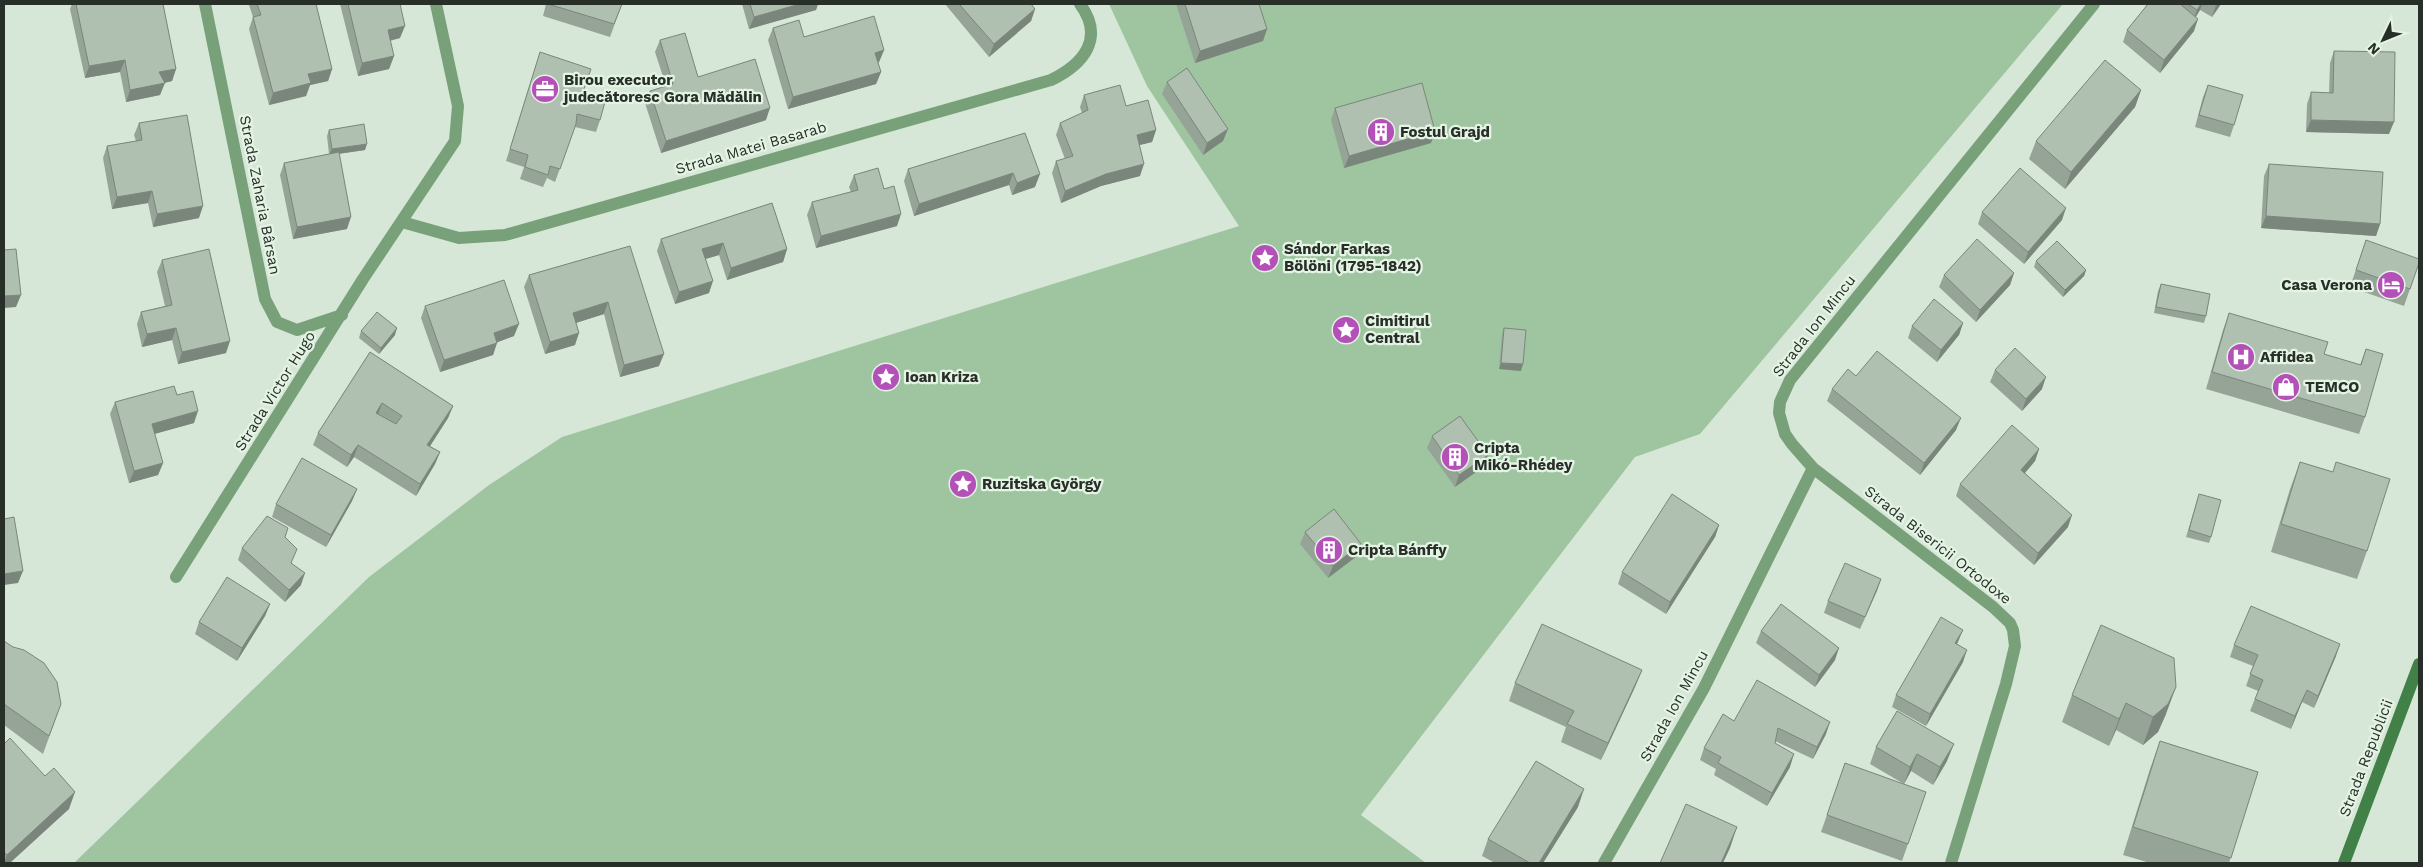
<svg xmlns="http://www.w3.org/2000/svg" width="2423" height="867" font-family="'Work Sans',sans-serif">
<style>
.green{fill:#9fc5a0}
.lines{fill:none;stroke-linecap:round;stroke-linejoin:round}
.street{stroke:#78a17a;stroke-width:12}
.secondary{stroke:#418047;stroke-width:12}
.wall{fill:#96a497}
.shaded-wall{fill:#7a867b}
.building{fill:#afbfb0;stroke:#7a867b;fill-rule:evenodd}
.labels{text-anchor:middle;stroke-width:4.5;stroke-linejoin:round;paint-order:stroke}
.poi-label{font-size:15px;font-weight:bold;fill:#282e28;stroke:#e4f4e4;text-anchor:start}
.street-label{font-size:15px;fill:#282e28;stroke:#e4f4e4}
</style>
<rect width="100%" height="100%" fill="#d7e7d7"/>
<path class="green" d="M1109,4H2063L1700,434L1635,457L1361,815L1426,863H74L369,577L489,485L562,437L1239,226L1147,86Z"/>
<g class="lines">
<path class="street" d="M205,4L265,299L277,322L297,330L342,315
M402,222L459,238L505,235L1051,80C1084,64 1105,38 1080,4
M176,577L363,279L455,141L458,106L436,4
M1604,863L1704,688L1813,468
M1951,863L2006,684L2015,646L2013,630L2010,623L1993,607L1813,468L1792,444L1785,434L1779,413L1780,402L1790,380L2094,4"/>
<path class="secondary" d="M2344,863L2419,664"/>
</g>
<path class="wall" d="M72,4H163L176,69L172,81L164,83L160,95L126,102L120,72L85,78L70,9Z
M250,4H316L332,69L328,81L310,85L306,96L269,105L249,29L253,17L249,5Z
M340,4H400V38L390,41L394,56L389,69L358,76Z
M546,4H622L610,37L543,16Z
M742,4H818L816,10L749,29Z
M945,4H1031L1035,9L1031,21L989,57Z
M1176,4H1259L1267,29L1263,41L1195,63Z
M2148,4H2221L2212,17L2200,10L2196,17L2194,31L2160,73L2123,42L2127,30Z
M773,28L804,37L884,50L879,62L878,63L881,72L876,84L788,109L768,40Z
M660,40L698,77L766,120L661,153L645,103L650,91L666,86L655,52Z
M2334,51L2389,134L2306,132L2307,104L2311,92L2329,93L2330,63Z
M540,52L600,120L596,132L575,127L555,182L547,178L543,187L520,179L524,167L506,161Z
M1167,82L1223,141L1203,155L1162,94Z
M2208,85L2234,125L2230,137L2195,127L2203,97Z
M2141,90L2135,107L2065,189L2029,159L2036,141Z
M1084,95L1126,106L1156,130L1152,142L1139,145L1140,176L1101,186L1061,203L1052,173L1056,161L1065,159L1056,135L1060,123L1082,113L1080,107Z
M1335,108L1435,131L1431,143L1344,168L1331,120Z
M139,123L199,218L153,227L148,203L112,209L103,158L107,146L136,141L134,135Z
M329,130L365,150L339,154L347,229L293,239L280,175L284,163L329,154L327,136Z
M1025,133L1035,187L1012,195L1009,185L914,216L904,181L908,169Z
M2269,164L2380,224L2376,236L2261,228L2264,176Z
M854,175L884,189L897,226L816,248L807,215L812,202L851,192L849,187Z
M772,203L787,249L783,262L727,280L719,255L706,259L709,293L675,304L657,251L661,239Z
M1982,212L2062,220L2024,264L1978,224Z
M2366,240L2419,263L2404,306L2350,287Z
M630,246L659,366L620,377L604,314L576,323L575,345L545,354L524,287L529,275Z
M162,260L226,353L178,364L172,340L142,347L137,324L141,312L165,306L157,272Z
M2036,261L2086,270L2084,276L2063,297L2034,267Z
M2014,273L2010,285L1976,322L1939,287L1944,275Z
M2161,284L2206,316L2204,323L2154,313L2158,291Z
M425,306L514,336L497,342L493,355L440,372L421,318Z
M2229,313L2324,354L2360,365L2366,349L2365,417L2359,434L2206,389L2223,330Z
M1963,323L1959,335L1937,362L1908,338L1912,326Z
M1504,328L1521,371L1499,369L1502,334Z
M361,331L395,335L379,354L359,338Z
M370,352L453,406L448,418L430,446L440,452L435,464L416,496L354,457L347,467L313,445L318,433Z
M1995,370L2042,389L2022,411L1990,382Z
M1856,376L1956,430L1920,475L1827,401L1832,389Z
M177,395L194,423L154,434L163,463L158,475L129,483L110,414L115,402Z
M1432,436L1483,467L1455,487L1427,448Z
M2039,449L2035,461L2025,473L2068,527L2034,565L1956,496L1960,484Z
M2300,462L2333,472L2367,551L2357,579L2271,552L2290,489Z
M357,489L352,501L326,547L272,517L276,504Z
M2199,494L2211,537L2209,543L2186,537Z
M1719,525L1715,537L1666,614L1618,584L1622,572Z
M1305,532L1357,556L1328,578L1300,544Z
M285,537L292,564L301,585L285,602L238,560L242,548Z
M1881,579L1860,629L1824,613L1828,601Z
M270,604L265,616L237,661L195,634L199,622Z
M2101,625L2166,714L2158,732L2143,745L2116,730L2109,746L2062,722L2072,695Z
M1761,631L1835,660L1815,687L1756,643Z
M4,641L61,704L43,754L4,725Z
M1958,642L1957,644L1963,662L1926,726L1892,707L1896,695Z
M2234,645L2336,656L2314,708L2302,702L2291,729L2250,711L2258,691L2246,686L2253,666L2230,657Z
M1642,670L1635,687L1601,760L1561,742L1566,727L1509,701L1515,683Z
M1897,711L1947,761L1933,785L1911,771L1904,784L1870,764L1876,747Z
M1734,721L1826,734L1813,759L1775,741V743L1790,767L1767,806L1714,775L1716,769L1700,760L1704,748Z
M2160,741L2258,772L2229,863H2150L2123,855L2150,769Z
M4,744L69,809L4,863Z
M1845,763L1926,792L1902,861L1821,832Z
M1578,807L1543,863H1495L1482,856L1488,839Z"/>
<path class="shaded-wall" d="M800,4H818L816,10L749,29L754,17Z
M2201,4H2202L2200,10L2192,22L2197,10Z
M2217,4H2221L2212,17L2216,5Z
M1035,9L1031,21L989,57L994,44Z
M2198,19L2194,31L2160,73L2164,60Z
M405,26L400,38L383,42L388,30Z
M1267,29L1263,41L1195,63L1200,51Z
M884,50L879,62L871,65L875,53Z
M394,56L389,69L358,76L362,63Z
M125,60L120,72L85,78L89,66Z
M176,69L172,81L155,85L159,72Z
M332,69L328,81L310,85L306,96L269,105L273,93L308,74Z
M881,72L876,84L788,109L793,97Z
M165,83L160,95L126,102L130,90Z
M2141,90L2135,107L2065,189L2071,172Z
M770,108L766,120L661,153L666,141Z
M2311,120L2394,122L2389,134L2306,132Z
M1228,129L1223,141L1203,155L1207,143Z
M1156,130L1152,142L1132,147L1137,135Z
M1435,131L1431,143L1344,168L1349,156Z
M367,144L365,150L329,155L332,149Z
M1144,164L1140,176L1101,186L1061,203L1065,191L1106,174Z
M1013,173L1009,185L914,216L919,204Z
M1040,174L1035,187L1012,195L1017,183Z
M152,191L148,203L112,209L117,197Z
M203,206L199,218L153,227L157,214Z
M2066,208L2062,220L2024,264L2028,252Z
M901,214L897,226L816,248L821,236Z
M2266,216L2380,224L2376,236L2261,228Z
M351,217L347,229L293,239L297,227Z
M723,243L719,255L698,261L702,249Z
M787,249L783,262L727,280L731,268Z
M2086,270L2084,276L2063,297L2065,290Z
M2014,273L2010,285L1976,322L1980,310Z
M713,281L709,293L675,304L679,292Z
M21,295L16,307L4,308V296Z
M608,302L604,314L569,325L573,313Z
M1963,323L1959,335L1937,362L1941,350Z
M519,324L514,336L490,345L494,333Z
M176,328L172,340L142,347L147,334Z
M397,328L395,335L379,354L381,348Z
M579,333L575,345L545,354L550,342Z
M230,341L226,353L178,364L182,352Z
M497,343L493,355L440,372L444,360Z
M664,354L659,366L620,377L624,365Z
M1501,363L1523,364L1521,371L1499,369Z
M2046,377L2042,389L2022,411L2026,399Z
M382,403L378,415L376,413Z
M453,406L448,418L423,457L427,445Z
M198,411L194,423L147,436L152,424Z
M1961,418L1956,430L1920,475L1924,463Z
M358,445L354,457L347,467L351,455Z
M2039,449L2035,461L2017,482L2021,470Z
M440,452L435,464L416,496L420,484Z
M1488,455L1483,467L1455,487L1459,475Z
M163,463L158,475L129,483L134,471Z
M357,489L352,501L326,547L331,535Z
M2072,515L2068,527L2034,565L2038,553Z
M1719,525L1715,537L1666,614L1670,602Z
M1361,544L1357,556L1328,578L1333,566Z
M23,571L18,583L4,585V574Z
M305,573L301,585L285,602L289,590Z
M1881,579L1877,591L1860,629L1865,617Z
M270,604L265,616L237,661L242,648Z
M1963,630L1958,642L1951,655L1955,643Z
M2340,644L2336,656L2314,708L2318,696Z
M1839,648L1835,660L1815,687L1819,675Z
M1967,650L1963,662L1926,726L1930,714Z
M1642,670L1635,687L1601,760L1608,743Z
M2176,687L2166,714L2158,732L2143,745L2153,717Z
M2307,690L2302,702L2291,729L2295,716Z
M2126,703L2116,730L2109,746L2119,719Z
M1830,722L1826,734L1813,759L1817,747Z
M1954,744L1947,761L1933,785L1940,767Z
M1794,754L1790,767L1767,806L1772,793Z
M1917,754L1911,771L1904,784L1910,767Z
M1584,789L1578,807L1543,863H1539Z
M75,792L69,809L10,863H4L7,855Z
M1737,827L1730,848L1723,863H1721Z"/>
<path class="building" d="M76,4H163L176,69L159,72L165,83L130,90L125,60L89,66Z
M257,4H316L332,69L308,74L311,83L273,93L253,17L261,15Z
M348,4H400L405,26L388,30L394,56L362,63Z
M548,4H622L614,24Z
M750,4H800L754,17Z
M959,4H1031L1035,9L994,44Z
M1185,4H1259L1267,29L1200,51Z
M2148,4H2180L2198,19L2164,60L2127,30Z
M2188,4H2201L2197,10Z
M874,16L884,50L875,53L881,72L793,97L773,28L799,20L804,37Z
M685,33L698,77L755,59L770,108L666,141L650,91L673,84L660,40Z
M2334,51L2395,52L2394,122L2311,120V92L2333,93Z
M540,52L591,69L583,92L605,102L600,120L577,114L576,124L560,169L550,166L548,175L525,167L528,155L510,149Z
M2105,60L2141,90L2071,172L2036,141Z
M1187,68L1228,129L1207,143L1167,82Z
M1422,83L1435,131L1349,156L1335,108Z
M1120,85L1126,106L1148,100L1156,130L1137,135L1144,164L1106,174L1065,191L1056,161L1073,156L1060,123L1088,110L1084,95Z
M2208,85L2243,95L2234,125L2199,115Z
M187,115L203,206L157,214L152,191L117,197L107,146L142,140L139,123Z
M364,124L367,144L332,149L329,130Z
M1025,133L1040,174L1017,183L1013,173L919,204L908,169Z
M339,152L351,217L297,227L284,163Z
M2269,164L2383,172L2380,224L2266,216Z
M878,168L884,189L894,186L901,214L821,236L812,202L858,190L854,175Z
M2020,168L2066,208L2028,252L1982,212Z
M772,203L787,249L731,268L723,243L702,249L713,281L679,292L661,239Z
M1977,239L2014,273L1980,310L1944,275Z
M2366,240L2419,259V263L2410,289L2356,270Z
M2057,241L2086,270L2065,290L2036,261Z
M630,246L664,354L624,365L608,302L573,313L579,333L550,342L529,275Z
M16,249L21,295L4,296V250Z
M209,249L230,341L182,352L176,328L147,334L141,312L172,305L162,260Z
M504,280L519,324L494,333L497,343L444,360L425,306Z
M2161,284L2210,294L2206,316L2156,307Z
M1934,299L1963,323L1941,350L1912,326Z
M377,312L397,328L381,348L361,331Z
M2229,313L2328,342L2324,354L2361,365L2366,349L2383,354L2365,417L2212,372Z
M1504,328L1526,330L1523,364L1501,363Z
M2015,348L2046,377L2026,399L1995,370Z
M1877,351L1961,418L1924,463L1832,389L1848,369L1856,376Z
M370,352L453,406L427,445L440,452L420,484L358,445L351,455L318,433ZM382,403L402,416L396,424L376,413Z
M174,386L177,395L193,391L198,411L152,424L163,463L134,471L115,402Z
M1460,416L1488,455L1459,475L1432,436Z
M2012,425L2039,449L2021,470L2072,515L2038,553L1960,484Z
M302,458L357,489L331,535L276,504Z
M2300,462L2333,472L2336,462L2390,479L2367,551L2281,524Z
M1672,494L1719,525L1670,602L1622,572Z
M2199,494L2221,500L2211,537L2189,530Z
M1334,509L1361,544L1333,566L1305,532Z
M267,516L288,528L285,537L297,549L291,563L305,573L289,590L242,548Z
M14,517L23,571L4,574V519Z
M1845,563L1881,579L1865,617L1828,601Z
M227,577L270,604L242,648L199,622Z
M1781,604L1839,648L1819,675L1761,631Z
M2251,606L2340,644L2318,696L2307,690L2295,716L2255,699L2263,680L2250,674L2258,655L2234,645Z
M1941,617L1963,630L1955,643L1967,650L1930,714L1896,695Z
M1542,624L1642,670L1608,743L1567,724L1574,711L1515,683Z
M2101,625L2174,658L2176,687L2168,704L2153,717L2126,703L2119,719L2072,695Z
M4,641L13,647L24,650L44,663L57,682L61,704L49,736L4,704Z
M1757,680L1830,722L1817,747L1778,728L1775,743L1794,754L1772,793L1718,763L1721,757L1704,748L1723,714L1734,721Z
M1897,711L1954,744L1940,767L1917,754L1910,767L1876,747Z
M10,738L45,776L54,768L75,792L7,855L4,852V744Z
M2160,741L2258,772L2231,858L2133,827Z
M1536,761L1584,789L1539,863H1530L1488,839Z
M1845,763L1926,792L1908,844L1827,815Z
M1686,804L1737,827L1721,863H1660Z"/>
<defs>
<symbol id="office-disc" viewBox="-11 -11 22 22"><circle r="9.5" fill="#b451b8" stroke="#e4f4e4"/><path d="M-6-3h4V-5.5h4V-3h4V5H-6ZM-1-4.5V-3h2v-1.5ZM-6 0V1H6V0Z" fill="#fff"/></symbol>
<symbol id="building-disc" viewBox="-11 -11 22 22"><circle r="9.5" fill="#b451b8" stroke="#e4f4e4"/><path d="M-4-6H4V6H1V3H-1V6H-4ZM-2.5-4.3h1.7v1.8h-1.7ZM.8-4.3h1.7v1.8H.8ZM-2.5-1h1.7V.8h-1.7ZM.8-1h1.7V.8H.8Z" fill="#fff"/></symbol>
<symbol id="sight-disc" viewBox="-11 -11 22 22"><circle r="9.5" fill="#b451b8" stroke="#e4f4e4"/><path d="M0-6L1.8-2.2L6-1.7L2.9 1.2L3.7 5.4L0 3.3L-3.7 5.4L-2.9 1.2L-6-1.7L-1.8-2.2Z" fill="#fff"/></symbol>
<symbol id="hotel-disc" viewBox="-11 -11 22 22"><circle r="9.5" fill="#b451b8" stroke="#e4f4e4"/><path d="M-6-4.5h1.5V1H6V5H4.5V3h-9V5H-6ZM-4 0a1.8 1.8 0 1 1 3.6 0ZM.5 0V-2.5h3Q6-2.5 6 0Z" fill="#fff"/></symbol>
<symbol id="hospital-disc" viewBox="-11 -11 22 22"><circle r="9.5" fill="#b451b8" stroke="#e4f4e4"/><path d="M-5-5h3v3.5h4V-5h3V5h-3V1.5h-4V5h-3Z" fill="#fff"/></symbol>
<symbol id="shop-disc" viewBox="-11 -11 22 22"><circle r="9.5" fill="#b451b8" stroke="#e4f4e4"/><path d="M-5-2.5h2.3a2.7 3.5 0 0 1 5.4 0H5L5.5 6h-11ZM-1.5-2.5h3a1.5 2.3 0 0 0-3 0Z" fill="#fff"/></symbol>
</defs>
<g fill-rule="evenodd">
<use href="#office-disc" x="529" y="73" width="32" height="32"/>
<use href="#building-disc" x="1365" y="116" width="32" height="32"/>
<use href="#sight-disc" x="1249" y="242" width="32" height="32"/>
<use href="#hotel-disc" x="2375" y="269" width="32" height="32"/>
<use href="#sight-disc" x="1330" y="314" width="32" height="32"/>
<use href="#hospital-disc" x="2225" y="341" width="32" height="32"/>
<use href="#sight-disc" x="870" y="361" width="32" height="32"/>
<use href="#shop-disc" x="2270" y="371" width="32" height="32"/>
<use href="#building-disc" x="1439" y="441" width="32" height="32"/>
<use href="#sight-disc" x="947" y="468" width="32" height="32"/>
<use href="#building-disc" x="1313" y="534" width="32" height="32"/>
</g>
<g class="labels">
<g class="poi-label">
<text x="564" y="85">Birou executor<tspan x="564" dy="17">judecătoresc Gora Mădălin</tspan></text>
<text x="1400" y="137">Fostul Grajd</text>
<text x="1284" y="254">Sándor Farkas<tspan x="1284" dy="17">Bölöni (1795-1842)</tspan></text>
<text x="2372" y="290" text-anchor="end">Casa Verona</text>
<text x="1365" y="326">Cimitirul<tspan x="1365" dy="17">Central</tspan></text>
<text x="2260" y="362">Affidea</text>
<text x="905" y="382">Ioan Kriza</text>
<text x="2305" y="392">TEMCO</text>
<text x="1474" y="453">Cripta<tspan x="1474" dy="17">Mikó-Rhédey</tspan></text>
<text x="982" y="489">Ruzitska György</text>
<text x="1348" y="555">Cripta Bánffy</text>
</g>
<g class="street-label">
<text transform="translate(751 148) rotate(-16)" y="5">Strada Matei Basarab</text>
<text transform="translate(260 195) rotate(79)" y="5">Strada Zaharia Bârsan</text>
<text transform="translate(1814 326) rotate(-52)" y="5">Strada Ion Mincu</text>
<text transform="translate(275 391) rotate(-58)" y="5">Strada Victor Hugo</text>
<text transform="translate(1938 545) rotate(38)" y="5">Strada Bisericii Ortodoxe</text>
<text transform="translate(1674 706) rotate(-61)" y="5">Strada Ion Mincu</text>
<text transform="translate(2366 758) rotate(-69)" y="5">Strada Republicii</text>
</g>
</g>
<rect width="2423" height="867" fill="none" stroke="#282e28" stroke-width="10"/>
<g transform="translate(2383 40) rotate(227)" stroke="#e4f4e4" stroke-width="4" paint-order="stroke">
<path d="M0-4L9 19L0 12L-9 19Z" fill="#282e28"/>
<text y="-8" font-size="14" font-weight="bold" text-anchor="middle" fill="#282e28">N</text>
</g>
</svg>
